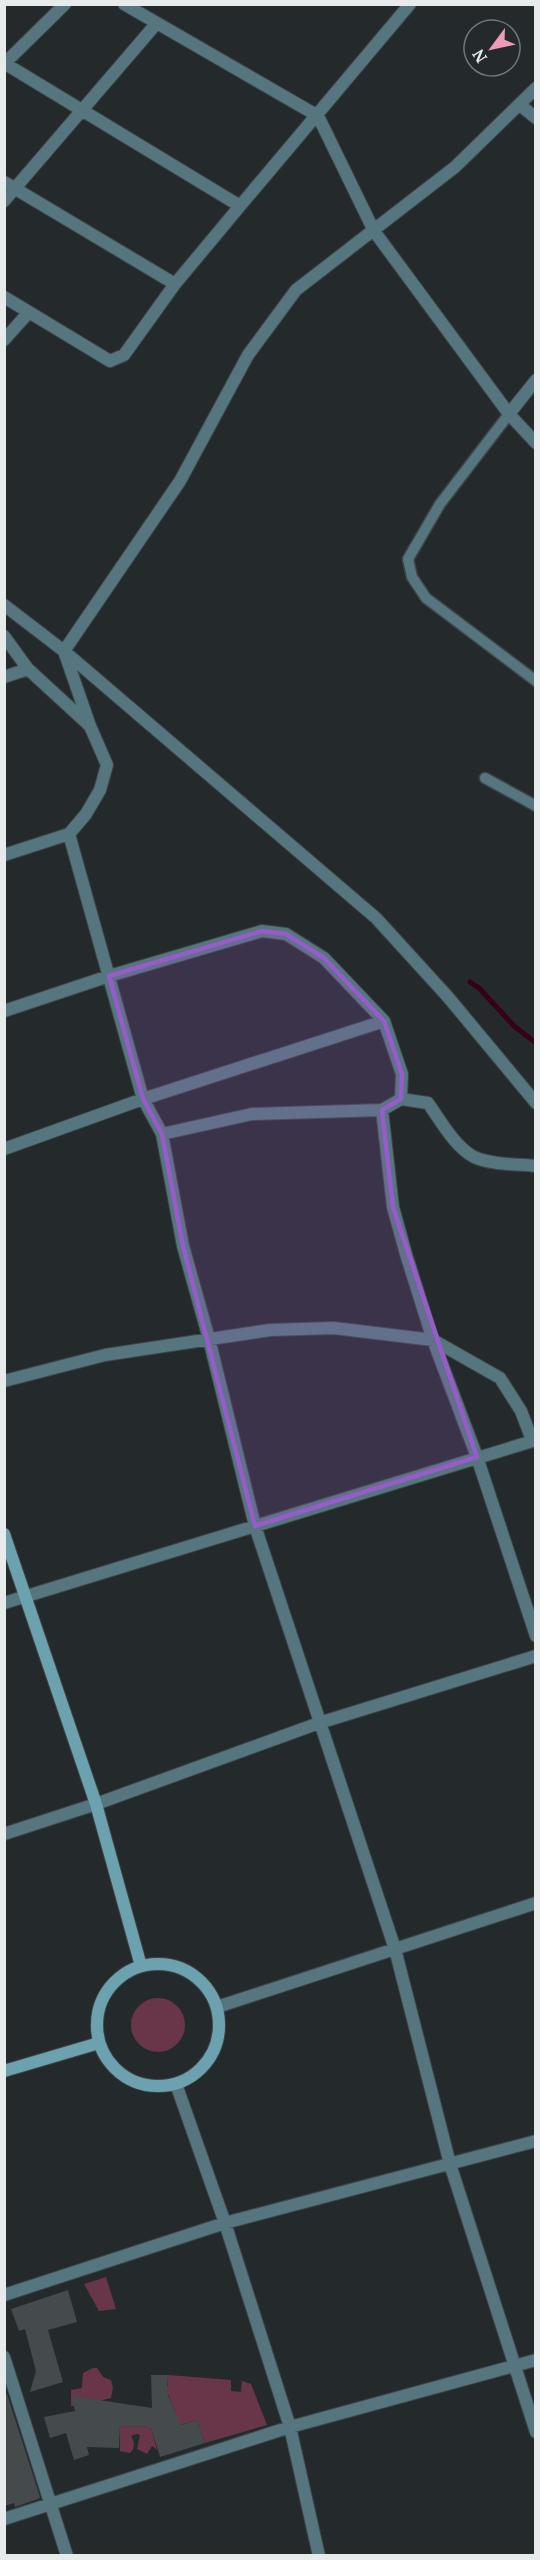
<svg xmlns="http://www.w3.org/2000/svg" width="540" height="2560" font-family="'PT Serif',serif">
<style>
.green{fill:#693649}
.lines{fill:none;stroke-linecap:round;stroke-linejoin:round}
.stream{stroke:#36001a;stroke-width:5}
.building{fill:#454b4c}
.lane-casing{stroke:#3f4546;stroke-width:13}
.street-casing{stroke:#3f4546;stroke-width:14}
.secondary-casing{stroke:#3f4546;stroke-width:14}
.lane{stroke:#55767e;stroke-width:10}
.street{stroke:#55767e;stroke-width:12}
.secondary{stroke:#6ca2af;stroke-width:12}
.marked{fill:#965cca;fill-opacity:0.2;stroke:#965cca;stroke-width:4.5;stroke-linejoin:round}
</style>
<rect width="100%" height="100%" fill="#242a2b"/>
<path class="green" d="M131 2025a27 27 0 1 1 54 0a27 27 0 1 1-54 0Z
M106,2277L116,2309L99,2311L84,2284Z
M93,2368H97L103,2377L111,2380L113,2388L111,2398L77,2406H71V2390L82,2388L83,2373Z
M168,2375L231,2380V2391L241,2392L242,2381L251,2384L267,2425L205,2443L197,2420L173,2427L176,2414L168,2394L161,2395L160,2386H168Z
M120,2426L151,2427L157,2450L152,2446L147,2454L137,2449L140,2435L136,2434L131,2436C135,2442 135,2449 130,2453L120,2451Z"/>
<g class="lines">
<path class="stream" d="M470,982L479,988L514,1026L536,1043"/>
</g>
<path class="building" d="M68,2290L77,2322L48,2330L63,2382L30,2392L36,2371L25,2329L19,2331L11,2309Z
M151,2375H168L167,2393L181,2425L197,2420L205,2443L160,2457L151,2427L120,2426L119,2448L87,2447L89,2455L74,2460L66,2433L50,2438L44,2417L75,2411L72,2396L152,2408Z
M4,2394H7L40,2497L38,2499L15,2507L14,2503L4,2506Z"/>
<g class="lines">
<defs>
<path id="lane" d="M509,414L440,504L408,559L412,577L426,598L536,681
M485,778L536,806"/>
<path id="street" d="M124,4L318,116L374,231L509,414L536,443
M4,63L240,206L410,4
M4,64L65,4
M520,105L536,118
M4,182L175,284L240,206
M4,201L156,24
M4,297L110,361L124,355L175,284
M4,340L29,312
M509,414L536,380
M4,605L64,651L376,918L448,997L536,1103
M4,636L28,669L89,725
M4,677L28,669
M69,834L143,1099L162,1134L183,1246L209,1339L255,1526L395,1949L450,2164L536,2432
M4,855L69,834L86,814L100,790L107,765L90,726L64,651L180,481L248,355L296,290L455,167L536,88
M4,1011L109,976L262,931L286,934L324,958L384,1021L402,1074L401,1099L382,1110
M401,1099L428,1103C440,1120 455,1147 474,1157C492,1165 517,1164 536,1166
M162,1134L252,1114L382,1110L393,1207L406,1254L433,1340L477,1457L536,1636
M4,1149L143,1099L384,1021
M4,1381L105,1355L270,1330L334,1328L433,1340L500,1378L521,1411L532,1440
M4,1603L536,1440
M4,1834L96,1804L319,1723L536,1656
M217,2007L536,1903
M176,2084L225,2223L290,2427L319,2556
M4,2295L225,2223L536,2141
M4,2357L67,2556
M4,2519L290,2427L536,2360"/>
<path id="secondary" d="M4,1534L96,1804L141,1966
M97 2025a61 61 0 1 1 122 0a61 61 0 1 1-122 0Z
M4,2071L99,2043"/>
</defs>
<use href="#lane" class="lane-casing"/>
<use href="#street" class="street-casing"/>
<use href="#secondary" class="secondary-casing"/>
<use href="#lane" class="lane"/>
<use href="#street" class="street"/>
<use href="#secondary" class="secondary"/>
</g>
<path class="marked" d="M262,931L286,934L324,958L384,1021L402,1074L401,1099L382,1110L393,1207L477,1457L255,1526L183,1246L162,1134L143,1099L109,976Z"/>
<rect width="540" height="2560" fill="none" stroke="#e7ebeb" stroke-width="12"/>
<g transform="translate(492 48) rotate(237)"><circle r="28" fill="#242a2b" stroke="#727778" stroke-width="1.5"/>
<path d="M0-4.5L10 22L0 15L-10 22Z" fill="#ef9ab8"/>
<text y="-9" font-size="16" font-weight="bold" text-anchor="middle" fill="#e7ebeb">N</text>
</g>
</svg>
